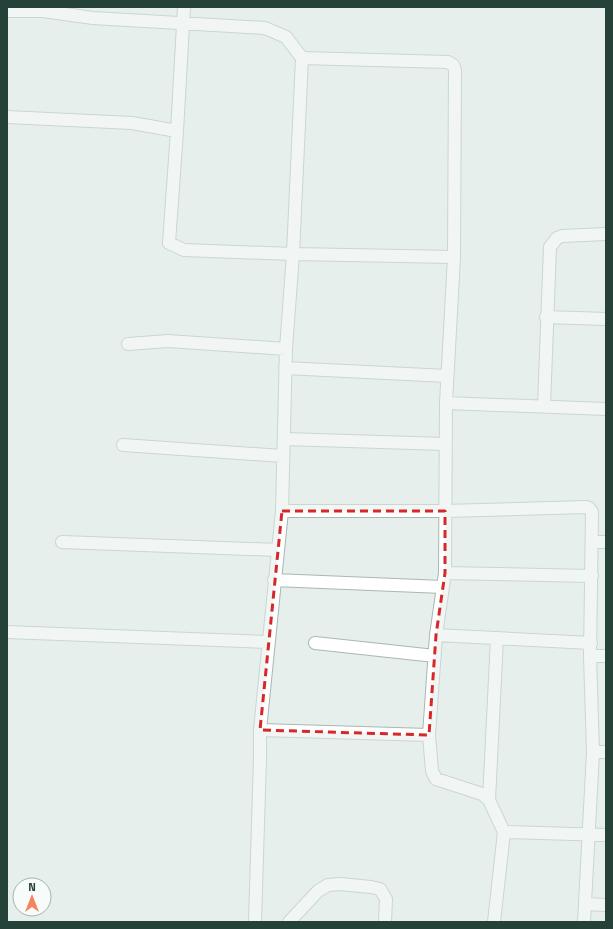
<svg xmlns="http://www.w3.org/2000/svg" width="613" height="929" font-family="'Titillium Web',sans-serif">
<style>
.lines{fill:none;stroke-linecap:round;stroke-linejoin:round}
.minor-casing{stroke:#a8b8b2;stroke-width:14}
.minor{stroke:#fff;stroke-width:12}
.marked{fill:none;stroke:#d62828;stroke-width:3;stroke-dasharray:8 5;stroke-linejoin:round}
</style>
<rect width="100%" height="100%" fill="#e6efeb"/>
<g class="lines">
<defs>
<path id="minor" d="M7,11H43L93,18L265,28L286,37L302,58
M7,117L132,123L177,131L169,243L184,250L293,254L454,257
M177,131L184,7
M546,317L606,319
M128,344L168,341L286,349
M285,368L447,376
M446,403L606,409
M544,406L550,247L557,238L562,236L606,234
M284,439L445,444
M123,445L283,456
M282,511L286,349L293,254L302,58L448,62L453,65L455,70L454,257L446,403L445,573L436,635L429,735
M62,542L278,550
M592,542H606
M445,573L592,576
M274,580L443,587
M7,632L267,642
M436,635L591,643
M315,643L435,656
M590,656H606
M260,730L429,735L432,771L436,779L482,794L489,800L504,832
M593,752H606
M489,800L497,638
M586,904L606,905
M255,922L260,758V730L282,511H445L586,507L589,508L592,512L590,656L593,752L584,922
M289,922L318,891L328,885L340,884L371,887L380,889L386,899L385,922
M494,922L504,832L606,835"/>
</defs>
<use href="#minor" class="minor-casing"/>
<use href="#minor" class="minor"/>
</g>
<path d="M0 0H613V929H0ZM282,511H445V573L436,635L429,735L260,730Z" fill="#e6efeb" fill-opacity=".55" fill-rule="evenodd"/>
<path class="marked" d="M282,511H445V573L436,635L429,735L260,730Z"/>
<rect width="613" height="929" fill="none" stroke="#24423a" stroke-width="16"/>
<g transform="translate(32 897)"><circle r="19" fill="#f7fbf9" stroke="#a3b1ad"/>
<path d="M0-3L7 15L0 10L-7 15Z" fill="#f4845f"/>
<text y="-6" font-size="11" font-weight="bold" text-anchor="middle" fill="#24423a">N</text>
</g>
</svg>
